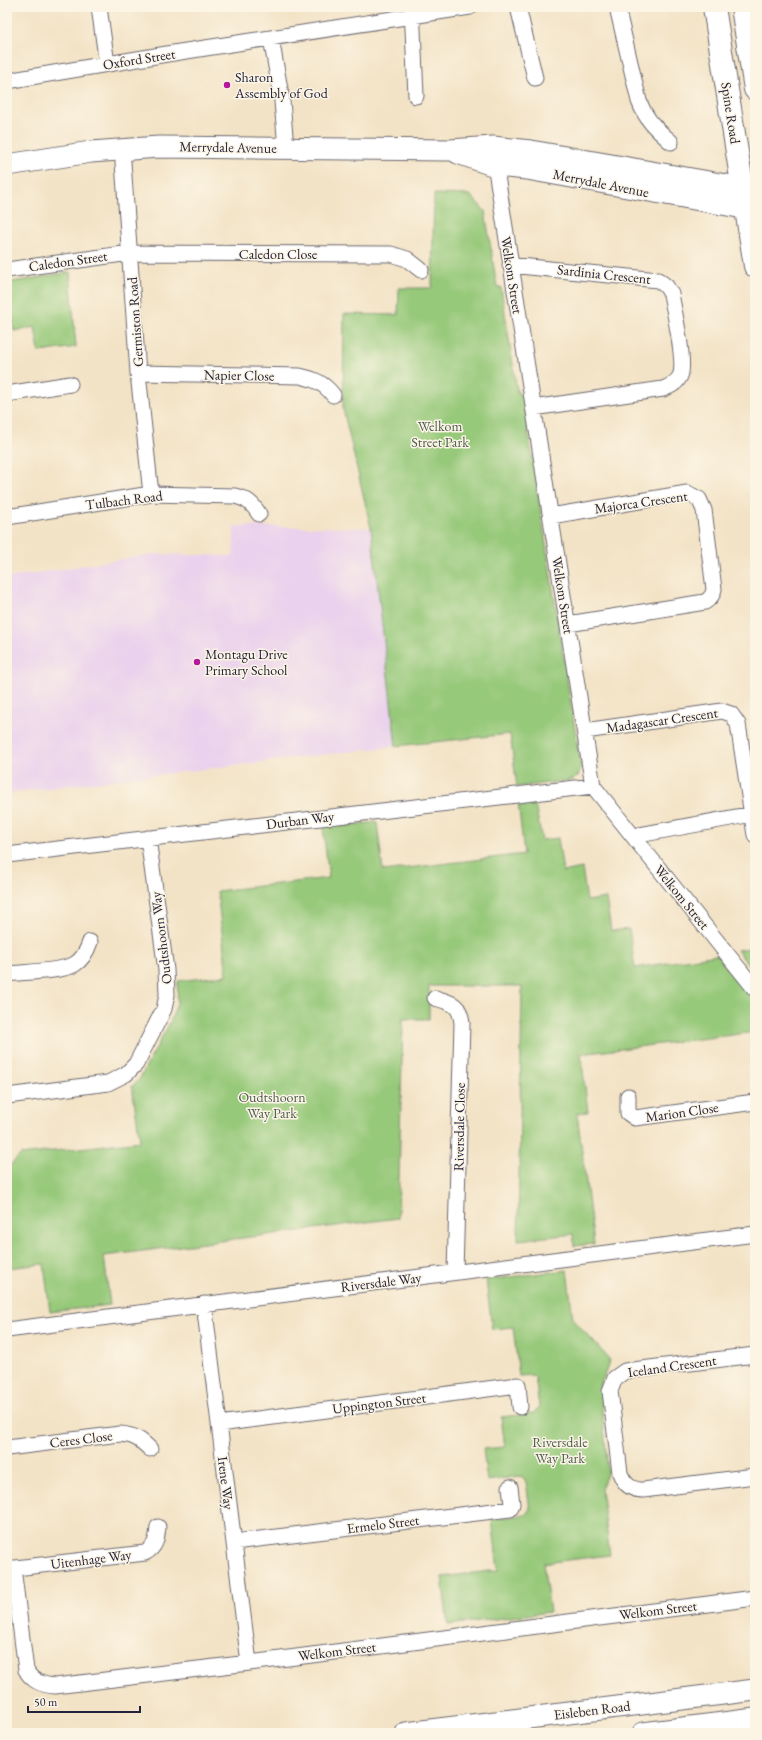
<svg xmlns="http://www.w3.org/2000/svg" width="762" height="1740" font-family="'EB Garamond',serif">
<style>
.built{fill:#ead1ed}
.green{fill:#97c97a;stroke:#5c765a}
.lines{fill:none;stroke-linecap:round;stroke-linejoin:round}
.street-casing{stroke:#6b666c;stroke-width:17}
.secondary-casing{stroke:#6b666c;stroke-width:23}
.primary-casing{stroke:#6b666c;stroke-width:24}
.street{stroke:#fff;stroke-width:15}
.secondary{stroke:#fff;stroke-width:21}
.primary{stroke:#fff;stroke-width:22}
.poi-dot{fill:#b5179e;stroke:#fcf5e5;stroke-width:1.5}
.labels{text-anchor:middle;stroke-width:3;stroke-linejoin:round;paint-order:stroke}
.street-label{font-size:14px;fill:#22223b;stroke:#fcf5e5}
.poi-label{font-size:14px;fill:#22223b;stroke:#fcf5e5;text-anchor:start}
.park-label{font-size:14px;fill:#4b5c51;stroke:#fcf5e5}
</style>
<rect width="100%" height="100%" fill="#fcf5e5"/>
<filter id="ink" filterUnits="userSpaceOnUse"><feTurbulence type="fractalNoise" baseFrequency=".025" numOctaves="2"/><feDisplacementMap in="SourceGraphic" scale="8" xChannelSelector="R" yChannelSelector="G"/><feConvolveMatrix kernelMatrix="1 2 1 2 8 2 1 2 1" color-interpolation-filters="sRGB"/></filter>
<filter id="wash" filterUnits="userSpaceOnUse"><feTurbulence type="fractalNoise" baseFrequency=".012" numOctaves="4" result="noise"/><feDisplacementMap in="SourceGraphic" scale="16" xChannelSelector="R" yChannelSelector="G"/><feGaussianBlur stdDeviation="0.9" result="paint"/><feColorMatrix in="noise" values="0 0 0 0 0 0 0 0 0 0 0 0 0 0 0 0 0 1.4 0 .05"/><feComposite in="paint" operator="in"/></filter>
<g filter="url(#wash)">
<rect width="100%" height="100%" fill="#f3e3c6"/>
<path class="built" d="M234,526L371,528L396,746L7,793V578L154,554L233,556Z"/>
<path class="green" d="M434,194L470,195L485,211L497,287H501L517,391L523,398L581,768L578,776L572,780L517,787L510,734L396,746L371,528L343,409L344,314L398,315L399,288H432Z
M70,272L76,347L39,352L35,327L14,331L7,283Z
M534,799L542,840L558,838L563,872L582,868L587,901L606,898L611,931L629,929L635,968L717,955L755,1003V1032L581,1054L588,1112L577,1113L594,1244L574,1246L573,1234L518,1240L522,986H429V1019H403L398,1218L104,1256L110,1305L50,1312L44,1264L7,1268V1169L20,1155L140,1141L132,1086L139,1080L171,1020L177,1003L178,981L227,975L217,891L329,878L323,828L377,822L383,871L524,854L518,801Z
M755,947V974L737,950Z
M567,1270L573,1319L610,1360L600,1387L608,1471L601,1489L610,1555L543,1563L550,1612L448,1625L442,1577L498,1570L492,1519L525,1515L530,1509L526,1482L523,1477L519,1476L487,1481L483,1449L505,1447L501,1417L534,1413L539,1406L535,1377L532,1375L519,1376L513,1327L492,1329L486,1280Z"/>
</g>
<g filter="url(#ink)">
<g class="lines">
<defs>
<path id="street" d="M99,7L107,64
M412,7L416,96
M518,7L535,78
M617,7L639,101C646,120 656,129 671,142
M271,38L282,101L286,148
M7,81L167,54L470,7
M122,148L138,373L151,494
M494,157L593,786L755,989
M510,265L658,280L666,286L671,294C674,310 686,364 680,376C677,383 671,386 663,389L533,408
M7,270L130,253L391,254L407,259L421,270
M138,373L300,376C314,379 324,383 333,395
M7,394L70,384
M551,516L687,493L699,499L704,510L714,589C713,595 711,598 705,602L568,624
M7,517L151,494L235,496C247,499 252,503 259,514
M585,731L722,711L731,714L738,724L755,835
M633,836L752,814
M7,855L593,786
M7,974C23,972 62,972 75,964C83,959 87,951 90,942
M435,998C452,1003 460,1004 462,1023L455,1272
M7,1096L108,1083L126,1074L136,1064L164,1009L167,995L166,970L148,838
M628,1096V1113L635,1118L755,1102
M204,1304L249,1663
M7,1330L755,1234
M755,1355L625,1371L615,1378L610,1391L620,1473C624,1484 631,1490 643,1490L755,1476
M219,1424L518,1385L520,1407
M7,1448L120,1434C134,1435 140,1439 150,1449
M234,1542L510,1509L512,1504L510,1487
M13,1568L26,1670C32,1682 43,1685 55,1686L249,1663L755,1598
M7,1569L145,1553C156,1547 157,1538 158,1527"/>
<path id="secondary" d="M458,153L495,166L527,169L755,210
M7,165L91,152L159,147L450,150L493,147L531,151L755,190
M406,1733L755,1690
M643,1733L755,1719"/>
<path id="primary" d="M714,7L755,266
M742,7L755,89"/>
</defs>
<use href="#street" class="street-casing"/>
<use href="#secondary" class="secondary-casing"/>
<use href="#primary" class="primary-casing"/>
<use href="#street" class="street"/>
<use href="#secondary" class="secondary"/>
<use href="#primary" class="primary"/>
</g>
</g>
<g class="poi-dot">
<circle cx="227" cy="85" r="4"/>
<circle cx="197" cy="662" r="4"/>
</g>
<g class="labels">
<g class="street-label">
<text transform="translate(139 59) rotate(-9)" y="5">Oxford Street</text>
<text transform="translate(731 113) rotate(81)" y="5">Spine Road</text>
<text transform="translate(228 147) rotate(1)" y="5">Merrydale Avenue</text>
<text transform="translate(601 183) rotate(11)" y="5">Merrydale Avenue</text>
<text x="278" y="259">Caledon Close</text>
<text transform="translate(68 261) rotate(-8)" y="5">Caledon Street</text>
<text transform="translate(604 274) rotate(6)" y="5">Sardinia Crescent</text>
<text transform="translate(512 275) rotate(81)" y="5">Welkom Street</text>
<text transform="translate(135 322) rotate(-94)" y="5">Germiston Road</text>
<text transform="translate(239 375) rotate(1)" y="5">Napier Close</text>
<text transform="translate(124 500) rotate(-7)" y="5">Tulbach Road</text>
<text transform="translate(641 502) rotate(-8)" y="5">Majorca Crescent</text>
<text transform="translate(563 595) rotate(81)" y="5">Welkom Street</text>
<text transform="translate(662 720) rotate(-8)" y="5">Madagascar Crescent</text>
<text transform="translate(300 820) rotate(-7)" y="5">Durban Way</text>
<text transform="translate(682 897) rotate(51)" y="5">Welkom Street</text>
<text transform="translate(161 938) rotate(-97)" y="5">Oudtshoorn Way</text>
<text transform="translate(682 1112) rotate(-8)" y="5">Marion Close</text>
<text transform="translate(459 1127) rotate(-89)" y="5">Riversdale Close</text>
<text transform="translate(381 1282) rotate(-7)" y="5">Riversdale Way</text>
<text transform="translate(672 1366) rotate(-8)" y="5">Iceland Crescent</text>
<text transform="translate(379 1403) rotate(-7)" y="5">Uppington Street</text>
<text transform="translate(81 1439) rotate(-7)" y="5">Ceres Close</text>
<text transform="translate(226 1483) rotate(83)" y="5">Irene Way</text>
<text transform="translate(383 1524) rotate(-7)" y="5">Ermelo Street</text>
<text transform="translate(91 1559) rotate(-7)" y="5">Uitenhage Way</text>
<text transform="translate(658 1610) rotate(-7)" y="5">Welkom Street</text>
<text transform="translate(337 1651) rotate(-7)" y="5">Welkom Street</text>
<text transform="translate(592 1710) rotate(-7)" y="5">Eisleben Road</text>
</g>
<g class="poi-label">
<text x="235" y="82">Sharon<tspan x="235" dy="16">Assembly of God</tspan></text>
<text x="205" y="659">Montagu Drive<tspan x="205" dy="16">Primary School</tspan></text>
</g>
<g class="park-label">
<text x="440" y="431">Welkom<tspan x="440" dy="16">Street Park</tspan></text>
<text x="272" y="1102">Oudtshoorn<tspan x="272" dy="16">Way Park</tspan></text>
<text x="560" y="1447">Riversdale<tspan x="560" dy="16">Way Park</tspan></text>
</g>
</g>
<rect width="762" height="1740" fill="none" stroke="#fcf5e5" stroke-width="24"/>
<path d="M28 1706v6h112v-6" fill="none" stroke="#22223b" stroke-width="2"/>
<text x="34" y="1706" font-size="12" fill="#22223b" stroke="#fcf5e5" stroke-width="3" paint-order="stroke">50 m</text>
</svg>
